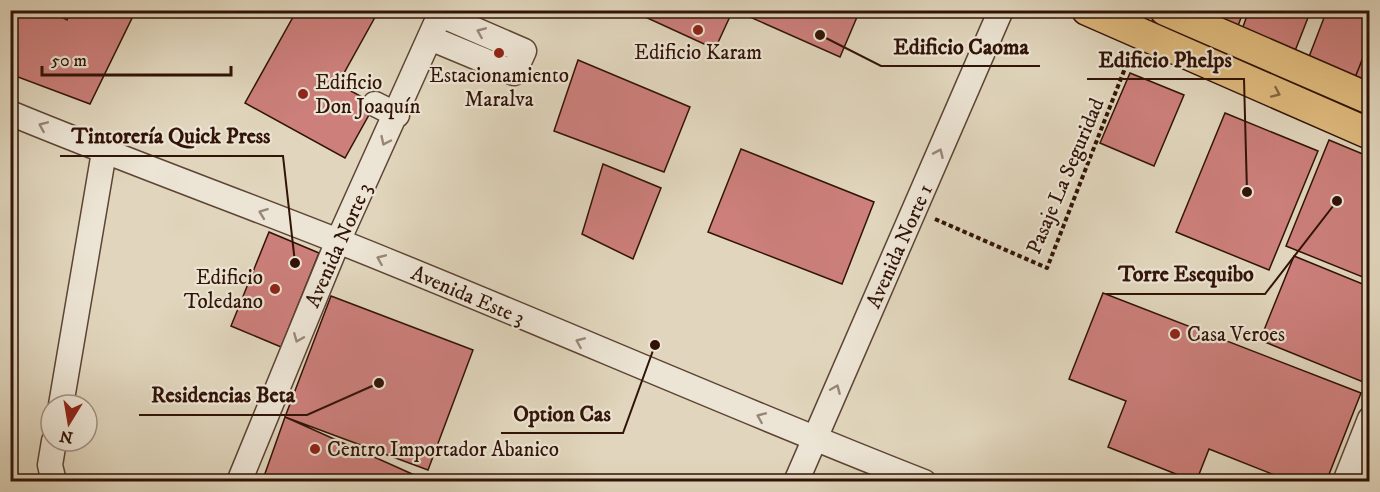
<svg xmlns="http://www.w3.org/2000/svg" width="1380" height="492" font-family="'IM FELL DW Pica',serif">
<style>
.building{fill:#cc7f7b;stroke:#311307;stroke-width:1.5}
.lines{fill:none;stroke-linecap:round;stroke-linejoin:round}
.minor-casing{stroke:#5d4434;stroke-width:27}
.major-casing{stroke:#311307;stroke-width:33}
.path{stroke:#311307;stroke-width:4;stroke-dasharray:4.5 3;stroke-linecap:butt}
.minor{stroke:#ece4d4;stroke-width:24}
.major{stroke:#e0bb7e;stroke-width:30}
.oneway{stroke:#988678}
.oneway2{stroke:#886742}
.poi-dot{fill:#8f2418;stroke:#ece4d4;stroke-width:2}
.labels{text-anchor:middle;stroke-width:4.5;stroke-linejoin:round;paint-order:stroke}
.poi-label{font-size:21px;fill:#311307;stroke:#ece4d4;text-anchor:start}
.street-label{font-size:21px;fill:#311307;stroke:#ece4d4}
.leader{fill:none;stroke:#311307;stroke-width:2}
.callout-dot{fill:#311307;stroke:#ece4d4;stroke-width:2}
.callout-label{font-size:22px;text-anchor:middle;font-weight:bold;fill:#311307;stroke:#ece4d4;stroke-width:4.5;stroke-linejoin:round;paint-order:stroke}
</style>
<rect width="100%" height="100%" fill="#e1d6bd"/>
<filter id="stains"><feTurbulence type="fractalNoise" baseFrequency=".00333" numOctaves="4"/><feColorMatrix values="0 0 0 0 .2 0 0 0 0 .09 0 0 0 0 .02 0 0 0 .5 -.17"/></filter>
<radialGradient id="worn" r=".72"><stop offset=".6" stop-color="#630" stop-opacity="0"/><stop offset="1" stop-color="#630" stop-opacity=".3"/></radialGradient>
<path class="building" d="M10,10H48L67,20L70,10H126L134,14L90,104L10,74Z
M297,10H379L338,84L375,104L345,158L245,103Z
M630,10H733L715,49Z
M742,10H860L840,57L741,13Z
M1186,10H1244L1236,31Z
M1249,10H1311L1293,56L1240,35Z
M1327,10H1370V40L1354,80L1307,62Z
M1370,40V87L1354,80Z
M578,60L690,107L664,172L554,131Z
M1130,73L1184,95L1154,166L1100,143Z
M1225,113L1318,151L1269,270L1176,232Z
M1329,140L1370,157V280L1286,246Z
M741,149L874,202L842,284L708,232Z
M603,164L661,188L633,259L582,234Z
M269,232L319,253L281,347L231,326Z
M1294,256L1370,287L1368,384L1260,340Z
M1103,293L1361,393L1326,482H1292L1209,449L1196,482L1108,447L1126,401L1069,379Z
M331,296L473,350L428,470L285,417Z
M285,417L430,482H262Z"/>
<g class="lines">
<defs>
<path id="minor" d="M430,38L514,73L524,51L441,15
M375,104L397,115
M10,113C119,158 229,198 338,241C534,319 727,405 924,482
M61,405L104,152
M54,482L50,465L54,441
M239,482L338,241L442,10
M796,482L1001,10
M1345,482L1370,419"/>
<path id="major" d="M1087,10L1370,134
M1165,10L1370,99"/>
</defs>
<use href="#minor" class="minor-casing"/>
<use href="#major" class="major-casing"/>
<path class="path" d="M935,219L1047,268L1129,58"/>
<use href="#minor" class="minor"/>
<use href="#major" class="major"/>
</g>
<defs><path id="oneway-chevron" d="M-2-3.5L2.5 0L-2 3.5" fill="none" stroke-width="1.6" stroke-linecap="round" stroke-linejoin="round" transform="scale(1.5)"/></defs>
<g class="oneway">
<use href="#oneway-chevron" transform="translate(481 32) rotate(-157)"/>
<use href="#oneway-chevron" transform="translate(43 126) rotate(-157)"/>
<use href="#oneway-chevron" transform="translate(385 141) rotate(115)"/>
<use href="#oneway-chevron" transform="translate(939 153) rotate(-66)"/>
<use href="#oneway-chevron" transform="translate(263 213) rotate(-159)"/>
<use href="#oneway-chevron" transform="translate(381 259) rotate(-157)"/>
<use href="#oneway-chevron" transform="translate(298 338) rotate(112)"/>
<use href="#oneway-chevron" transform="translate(580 342) rotate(-157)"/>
<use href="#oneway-chevron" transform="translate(836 389) rotate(-67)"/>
<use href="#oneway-chevron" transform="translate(761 417) rotate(-157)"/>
</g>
<use class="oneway2" href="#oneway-chevron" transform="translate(1276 93) rotate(24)"/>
<g class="poi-dot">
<circle cx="698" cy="30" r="6"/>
<circle cx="499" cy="53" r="6"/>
<circle cx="303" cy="94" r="6"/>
<circle cx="275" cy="289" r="6"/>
<circle cx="1175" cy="334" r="6"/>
<circle cx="315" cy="449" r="6"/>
</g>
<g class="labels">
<g class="poi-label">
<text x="698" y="59" text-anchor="middle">Edificio Karam</text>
<text x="499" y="82" text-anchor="middle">Estacionamiento<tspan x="499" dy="24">Maralva</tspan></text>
<text x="315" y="89">Edificio<tspan x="315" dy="24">Don Joaquín</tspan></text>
<text x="263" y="284" text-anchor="end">Edificio<tspan x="263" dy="24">Toledano</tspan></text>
<text x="1187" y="341">Casa Veroes</text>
<text x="327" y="456">Centro Importador Abanico</text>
</g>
<g class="street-label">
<text transform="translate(1065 176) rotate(-67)" y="7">Pasaje La Seguridad</text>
<text transform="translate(338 245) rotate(-66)" y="7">Avenida Norte 3</text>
<text transform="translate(899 246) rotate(-66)" y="7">Avenida Norte 1</text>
<text transform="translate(468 295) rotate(23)" y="7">Avenida Este 3</text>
</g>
</g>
<path class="leader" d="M820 35L881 66H1040M1247 192L1244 79H1087M295 263L283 156H60M1337 201L1265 294H1106M379 383L307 415H139M655 345L623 433H501"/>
<g class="callout-dot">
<circle cx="820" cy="35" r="6"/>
<circle cx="1247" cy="192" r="6"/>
<circle cx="295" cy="263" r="6"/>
<circle cx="1337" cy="201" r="6"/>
<circle cx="379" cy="383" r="6"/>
<circle cx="655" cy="345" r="6"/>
</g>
<g class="callout-label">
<text x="961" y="54">Edificio Caoma</text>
<text x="1165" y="67">Edificio Phelps</text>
<text x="171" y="143">Tintorería Quick Press</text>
<text x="1186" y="281">Torre Esequibo</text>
<text x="223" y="402">Residencias Beta</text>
<text x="562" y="421">Option Cas</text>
</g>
<rect width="1380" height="492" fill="none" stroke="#e1d6bd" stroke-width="36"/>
<rect x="12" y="12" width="1356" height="468" fill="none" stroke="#311307" stroke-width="3"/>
<rect x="18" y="18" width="1344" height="456" fill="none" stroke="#311307" stroke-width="1.5"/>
<g transform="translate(69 423) rotate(191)"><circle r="28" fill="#ece4d4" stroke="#a19082" stroke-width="1.5"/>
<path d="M0-4.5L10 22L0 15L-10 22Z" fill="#8f2418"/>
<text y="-9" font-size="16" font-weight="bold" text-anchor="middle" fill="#311307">N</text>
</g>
<path d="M42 66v9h189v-9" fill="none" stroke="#311307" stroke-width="3"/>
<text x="51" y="66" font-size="18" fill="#311307" stroke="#ece4d4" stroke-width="4.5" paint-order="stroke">50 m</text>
<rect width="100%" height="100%" filter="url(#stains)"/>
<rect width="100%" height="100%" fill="url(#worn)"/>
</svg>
